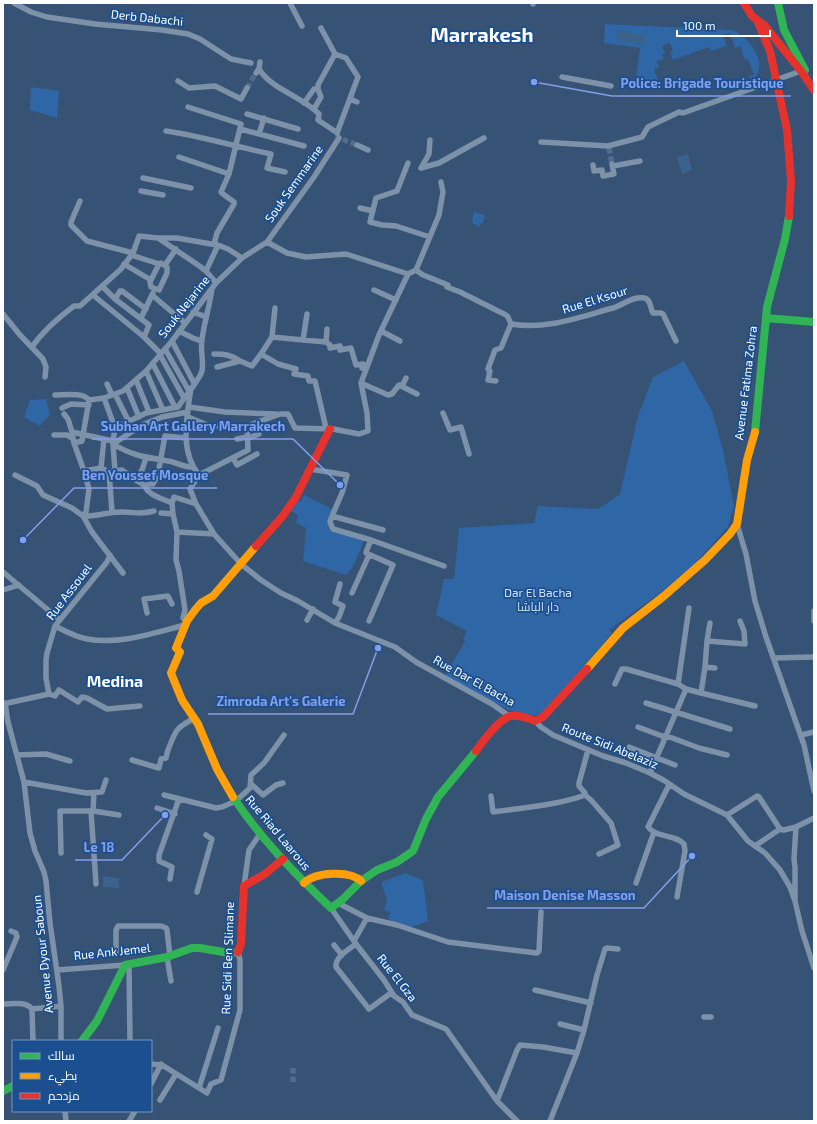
<svg xmlns="http://www.w3.org/2000/svg" width="817" height="1124" font-family="'Exo 2',Cairo,sans-serif">
<style>
.green{fill:#2f66a5}
.water{fill:#3b618d}
.lines{fill:none;stroke-linecap:round;stroke-linejoin:round}
.street-tunnel{stroke:#546c89;stroke-width:5.5;stroke-dasharray:5.5 3;stroke-linecap:butt}
.street{stroke:#7d92a8;stroke-width:5.5}
.fast{stroke:#30b455;stroke-width:8}
.slow{stroke:#ff9f0a;stroke-width:8}
.jam{stroke:#e5322d;stroke-width:8}
.labels{text-anchor:middle;stroke-width:3.5;stroke-linejoin:round;paint-order:stroke}
.street-label{font-size:12px;fill:#fff;stroke:#1b4f8f}
.park-label{font-size:12px;fill:#cfe3fa;stroke:#1b4f8f}
.district-label{font-size:16px;font-weight:bold;fill:#fff;stroke:#1b4f8f}
.town-label{font-size:20px;font-weight:bold;fill:#fff;stroke:#1b4f8f}
.leader{fill:none;stroke:#839eea;stroke-width:1.5}
.callout-dot{fill:#839eea;stroke:#1b4f8f;stroke-width:1.5}
.callout-label{font-size:13px;text-anchor:middle;font-weight:bold;fill:#839eea;stroke:#1b4f8f;stroke-width:3.5;stroke-linejoin:round;paint-order:stroke}
</style>
<rect width="100%" height="100%" fill="#365274"/>
<path class="green" d="M605,24L732,30C751,38 770,64 752,82L750,76L754,75L748,59L745,60L740,46L735,48L730,33L723,35L727,46L711,51L709,47L673,60L670,52L673,51L670,43L662,46L665,53L662,54L664,59L657,61L659,67L654,69L659,83L650,84L636,80L640,48L604,43Z
M31,87L59,91L57,118L30,110Z
M474,212L485,215L483,223L479,224L480,227H478L476,224H473L472,220Z
M684,361L712,411L723,450L734,506L728,527L691,568L660,593L609,630L612,633L543,714L530,716L515,713L444,678L465,641L463,638L467,631L436,615L444,579H454L459,528L534,523L538,506L598,509L620,494L638,416L653,377Z
M46,399L50,414L40,426L24,417L30,400Z
M304,495L332,509L331,527L364,541L353,567L346,575L303,561L306,528L296,523L298,515L291,511L297,501L300,502Z
M405,873L423,880L428,921L409,928L388,919L390,912L384,910L387,900L382,885V882Z"/>
<path class="water" d="M618,30L646,35L644,45L616,40Z
M688,154L692,170L682,174L677,157Z
M103,876L119,878V888L103,887Z"/>
<g class="lines">
<path class="street-tunnel" d="M247,88L256,73
M337,134L339,138L357,145
M609,148L612,164
M293,1068V1082"/>
<path class="street" d="M14,3L31,12L47,17L95,24L162,30L188,34L200,39L231,59L251,63
M290,3L302,26
M533,4V3
M321,28L335,54L346,58L358,77L337,133
M259,69C271,89 303,97 319,114L318,120L336,132
M256,73L259,69L260,62
M562,77L611,86
M178,81L189,88L215,86L241,99L247,88
M350,99L357,102
M304,103L314,89H318
M188,107L241,124L229,174L221,192L223,194L234,202V204L217,233L214,244
M314,109L321,97L318,89V85L335,54
M247,114L298,129
M240,129L304,146
M166,131C202,136 236,147 271,154L267,168L285,172
M259,134L264,118
M541,142L608,146L642,137L648,127L679,112L683,113L801,71
M357,145L368,150
M179,157L229,174
M408,163L397,191L376,198L370,222L382,225L396,226L430,237
M593,165L594,171L602,170L603,176L614,174L612,164
M613,166L640,161
M421,168L439,163L484,138
M421,168L429,154L430,140
M143,178L191,188
M141,191L163,195
M80,201L71,222V225L87,241L133,253
M360,208L373,211
M139,236L158,238L198,265L206,271L216,283
M159,238H177L217,245
M267,242L287,253L306,257L346,254L408,274
M131,255L159,264
M161,263L167,267V273L159,290L151,287L150,282L159,264Z
M124,264L151,280
M165,265L176,249
M416,270L423,275L448,285L447,287L460,292L506,315L508,317L511,324C546,330 580,317 613,308C623,305 633,296 644,298C651,299 650,308 653,313H661L663,314L676,341
M206,271L218,245L228,249L242,258
M408,274L416,270L439,215L443,192L441,182
M102,286L115,299L149,325L144,337
M374,290L396,300
M93,295L144,337L161,354
M152,295L185,323
M115,299L120,291H122L146,309
M275,308L272,337L303,340
M193,312L206,317
M3,314L20,335L43,359L46,367L45,377
M307,314L303,340L326,342
M141,318L153,293
M327,329L326,342L330,345V348L340,346V350L351,348L356,365L363,364L362,368L366,369
M179,331L193,338L201,341
M381,331L400,341
M272,337L261,354L278,364L296,369L294,374L308,376L309,381H315L326,428
M172,341L194,383
M32,347C43,331 58,318 74,306H80L121,269L133,253L138,239
M165,349L189,391
M214,354C225,354 231,355 240,361
M160,355L184,398
M153,364L175,407
M217,367L240,361L252,366L261,354
M146,371L163,410
M136,380L149,412
M496,381L488,380L490,371L488,369L495,350L501,348L511,324
M361,383L379,335L408,274
M361,383L388,395L392,394L399,385L417,394
M107,384L112,395
M402,386L406,378
M127,388L139,417
M191,388C187,416 179,451 199,475L190,489L196,504L214,534L241,564L261,580L281,593L298,601L335,623L395,647L416,662L492,704L509,716
M115,394L129,422
M55,395C65,395 83,392 89,400
M104,398L115,428L113,441
M89,400L104,398L123,391L146,371L172,341L216,283L242,258L267,242L314,177L339,138
M189,407L225,412L276,414
M62,408L71,404L89,405
M443,413L450,430L461,427L469,454
M64,414L68,419L72,432L74,443L84,471L89,489L86,512L83,516
M188,417L210,426
M115,428L146,413L178,407C184,398 200,379 202,371C204,361 200,350 202,340C204,322 210,306 212,288
M187,429L212,426H247L280,414H288L295,428L333,429L359,434L368,431L367,413L361,383
M72,432L113,441V444C133,456 145,457 168,461C176,462 183,467 192,467
M54,435H67L73,439
M248,438L259,434
M237,439L247,437
M74,443L82,441L89,400
M113,444L142,425L162,417L188,412
M113,444L115,471
M233,458L237,465L257,454
M101,468L104,439
M310,469L347,475L342,493L332,516L383,530
M84,471L101,468L109,472L122,470L145,486C147,495 164,499 172,503L174,497L196,504
M109,472L112,512
M15,475L37,486L43,495L72,508L83,516L92,532L123,573
M199,475L203,473L248,450L247,426
M137,481L142,470L146,458
M145,486L149,484H153L158,474L165,436L186,438
M172,503L173,514L177,532L176,560L179,571L185,610L183,618L187,621
M161,513L173,514
M83,516C97,517 109,511 123,512C136,512 140,515 154,511
M332,516L330,522L333,529L371,540L444,566
M737,524L746,554L755,601L766,637L804,745L814,791
M177,532L214,534
M3,572L60,620
M3,590L19,585
M352,593L369,555
M814,611V621
M147,613L144,599L168,596L172,604
M307,620L313,609
M369,621L393,565L366,553V552L371,540
M335,623L339,617L343,606L335,602L340,584
M55,626C65,631 76,637 87,639C120,645 153,633 185,625
M707,641L710,623
M774,658L814,657
M705,667L707,641L745,644L744,631L740,621
M615,684L622,669H626L678,684L686,689
M678,684L689,608
M701,693L755,706
M49,694L46,678V660L47,653L55,626L107,562L110,555
M49,694L55,696L59,690L78,702L82,697L87,698L107,709L140,706
M5,703L8,722L24,782L30,833L35,851L44,872L46,881L50,923L59,986L61,1006V1041
M646,703L730,729
M3,704L49,694
M535,721L541,727L553,735L603,756L626,763L650,773L665,781L684,794L727,815L748,841L765,853L780,870L790,887L795,901
M638,727L662,736H667L699,748L727,755
M801,735L814,732
M629,747L675,765
M17,755L46,754L70,761
M132,760L159,768L161,759L166,758C167,753 168,749 170,745C176,729 178,727 193,719
M650,773L686,689L701,693L705,667L715,668
M24,782L86,793L102,792L106,780
M251,784L263,795L276,785L283,783
M669,785L648,827C656,838 675,834 684,844L685,851L677,897
M164,795L216,808L222,807L236,801L250,788L251,775L264,763L284,735
M585,795L591,800L611,823L618,845L599,854
M491,796L493,812C521,808 559,805 585,795V793L579,786V783L588,750
M157,808L175,814
M91,811L96,884
M93,811L119,815
M727,815L757,796L759,797L780,829L784,830L796,827
M814,818L796,827L794,859L795,867V901L802,931L814,968
M755,846L780,829
M61,853L60,811H93L94,793
M170,879L172,867L159,861V855L179,799
M636,883L654,832
M244,886L249,850L260,834
M197,892L212,839L206,835
M338,903L367,918L397,925L448,942L537,953L539,951L541,912
M331,908L356,944L384,980L394,996L403,1002L412,1015L446,1029L497,1101L517,1121
M354,941L367,918
M356,944C348,950 335,957 336,967L369,1009L391,993
M334,945L342,955
M116,952V930L118,926H161L166,928L167,930L170,956
M167,957L171,981
M129,964L130,1040
M3,970L17,937L16,933L11,931
M57,970L125,965
M535,990L591,1003
M3,1004C13,1004 25,1001 32,1009L33,1041
M32,1009L61,1006
M704,1017H711
M584,1030L597,975L605,949L607,948L618,949
M151,1064L162,1065L207,1093L211,1084L221,1080L240,1010V960L238,952
M151,1084L161,1064
M199,1088L218,1028
M160,1100L176,1074
M497,1101L517,1050L520,1045L543,1047L577,1053
M65,1111L66,1121
M129,1121L135,1111
M550,1121L577,1053L584,1030L560,1024"/>
<path class="fast" d="M778,3L784,30L805,70
M766,318L814,322
M755,432L767,307L785,239L789,216
M233,797C261,839 295,874 331,908L342,900L361,881L377,870L397,862L413,851L426,819L438,797L476,751
M82,1041L97,1021L125,965L167,957L192,948H200L229,953L238,952
M3,1091L13,1086"/>
<path class="slow" d="M587,669L623,628L664,596L705,560L730,534L737,524L747,460L755,432
M233,797L217,769L198,724L182,700L171,673L180,652L176,648L187,621L195,610L201,603L213,596L256,546
M304,883C315,872 350,870 361,881"/>
<path class="jam" d="M744,3L752,16L765,26L801,71L814,90
M757,20L770,51L787,130L791,181L789,216
M256,546L282,517L296,497L330,429
M476,751C482,742 500,718 511,716C520,715 527,718 535,721L543,717L587,669
M238,952L241,944L244,886L265,874L283,859"/>
</g>
<g class="labels">
<g class="street-label">
<text transform="translate(147 18) rotate(6)" y="4">Derb Dabachi</text>
<text transform="translate(294 184) rotate(-55)" y="4">Souk Semmarine</text>
<text transform="translate(595 300) rotate(-17)" y="4">Rue El Ksour</text>
<text transform="translate(184 307) rotate(-52)" y="4">Souk Nejarine</text>
<text transform="translate(746 383) rotate(-83)" y="4">Avenue Fatima Zohra</text>
<text transform="translate(69 592) rotate(-53)" y="4">Rue Assouel</text>
<text transform="translate(474 681) rotate(29)" y="4">Rue Dar El Bacha</text>
<text transform="translate(610 746) rotate(22)" y="4">Route Sidi Abelaziz</text>
<text transform="translate(278 833) rotate(50)" y="4">Rue Riad Laarous</text>
<text transform="translate(112 952) rotate(-6)" y="4">Rue Ank Jemel</text>
<text transform="translate(43 954) rotate(-96)" y="4">Avenue Dyour Saboun</text>
<text transform="translate(228 958) rotate(-88)" y="4">Rue Sidi Ben Slimane</text>
<text transform="translate(397 978) rotate(52)" y="4">Rue El Gza</text>
</g>
<g class="park-label">
<text x="538" y="597">Dar El Bacha<tspan x="538" dy="14">دار الباشا</tspan></text>
</g>
<g class="district-label">
<text x="115" y="687">Medina</text>
</g>
<g class="town-label">
<text x="482" y="42">Marrakesh</text>
</g>
</g>
<path class="leader" d="M534 82L612 96H791M340 485L293 439H92M23 540L74 488H217M378 648L353 714H208M165 815L122 860H75M692 856L644 908H487"/>
<g class="callout-dot">
<circle cx="534" cy="82" r="4"/>
<circle cx="340" cy="485" r="4"/>
<circle cx="23" cy="540" r="4"/>
<circle cx="378" cy="648" r="4"/>
<circle cx="165" cy="815" r="4"/>
<circle cx="692" cy="856" r="4"/>
</g>
<g class="callout-label">
<text x="702" y="88">Police: Brigade Touristique</text>
<text x="193" y="431">Subhan Art Gallery Marrakech</text>
<text x="145" y="480">Ben Youssef Mosque</text>
<text x="281" y="706">Zimroda Art's Galerie</text>
<text x="99" y="852">Le 18</text>
<text x="565" y="900">Maison Denise Masson</text>
</g>
<rect width="817" height="1124" fill="none" stroke="#ffffff" stroke-width="8"/>
<rect x="12" y="1040" width="140" height="72" fill="#1b4f8f" stroke="#7695bc"/>
<rect x="20" y="1053" width="20" height="6" fill="#30b455" stroke="#7695bc"/>
<text x="48" y="1060" font-size="12" fill="#ffffff">سالك</text>
<rect x="20" y="1073" width="20" height="6" fill="#ff9f0a" stroke="#7695bc"/>
<text x="48" y="1080" font-size="12" fill="#ffffff">بطيء</text>
<rect x="20" y="1093" width="20" height="6" fill="#e5322d" stroke="#7695bc"/>
<text x="48" y="1100" font-size="12" fill="#ffffff">مزدحم</text>
<path d="M677 30v6h93v-6" fill="none" stroke="#ffffff" stroke-width="2"/>
<text x="683" y="30" font-size="12" fill="#ffffff" stroke="#1b4f8f" stroke-width="3" paint-order="stroke">100 m</text>
</svg>
